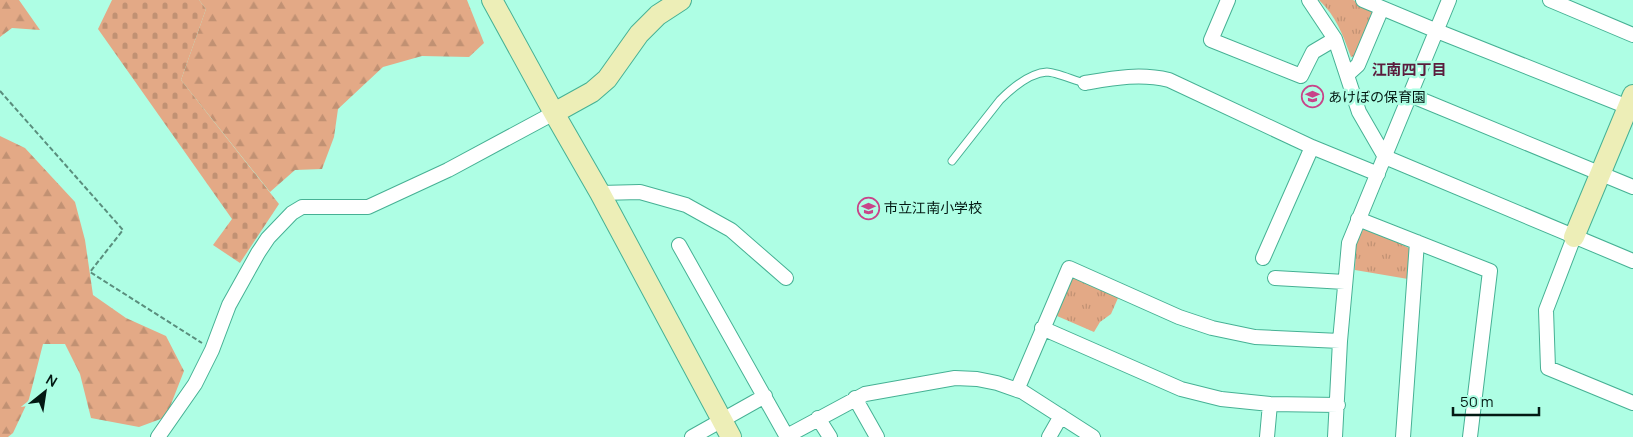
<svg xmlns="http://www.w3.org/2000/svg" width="1633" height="437" font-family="Manrope,'Noto Sans JP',sans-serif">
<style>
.forest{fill:url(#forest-firs)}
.cemetery{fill:url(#cemetery-stones)}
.park{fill:url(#park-tufts)}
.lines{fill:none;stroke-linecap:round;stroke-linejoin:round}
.lane-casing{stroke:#46b194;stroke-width:9}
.street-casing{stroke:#46b194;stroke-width:16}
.secondary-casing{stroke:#46b194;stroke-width:22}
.path{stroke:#5a8e7d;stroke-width:2;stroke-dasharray:5 2.5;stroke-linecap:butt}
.lane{stroke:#fff;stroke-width:7}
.street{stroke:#fff;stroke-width:14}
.secondary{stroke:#edeeb7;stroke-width:20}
.labels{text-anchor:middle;stroke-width:5;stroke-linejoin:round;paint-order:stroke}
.poi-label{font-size:14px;fill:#031913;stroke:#aefee4;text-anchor:start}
.neighbourhood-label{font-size:15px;font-weight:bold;fill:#5b1c3d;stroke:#aefee4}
</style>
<defs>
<pattern id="forest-firs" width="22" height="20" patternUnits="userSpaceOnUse" patternTransform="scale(1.25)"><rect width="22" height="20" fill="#e3a986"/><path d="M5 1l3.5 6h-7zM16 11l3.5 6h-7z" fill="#c19173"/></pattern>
<pattern id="cemetery-stones" width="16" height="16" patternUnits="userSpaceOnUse" patternTransform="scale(1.25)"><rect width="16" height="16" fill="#e3a986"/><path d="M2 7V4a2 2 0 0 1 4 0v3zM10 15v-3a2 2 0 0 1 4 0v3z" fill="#c19173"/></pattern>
<pattern id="park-tufts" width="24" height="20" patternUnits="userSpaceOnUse" patternTransform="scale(1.25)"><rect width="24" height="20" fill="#e3a986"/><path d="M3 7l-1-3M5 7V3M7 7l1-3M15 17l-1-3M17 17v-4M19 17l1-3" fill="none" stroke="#c19173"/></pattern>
</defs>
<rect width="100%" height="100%" fill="#aefee4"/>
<path class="forest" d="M0,0H19L40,30L12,28L0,37Z
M199,0H467L484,43L469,57L422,56L383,67L338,109L334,137L322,169L295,170L270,192L181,80L206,9Z
M0,136L25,148L75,202L85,240L93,295L126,318L166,336L184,371L166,417L139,427L91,418L80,374L65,344H43L29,399L13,433L8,437H0Z"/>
<path class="cemetery" d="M112,0H199L206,9L181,80L279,204L240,263L213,245L232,219L98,29Z"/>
<path class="park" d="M1319,0H1353L1376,10L1359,55L1351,57C1343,35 1336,16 1319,0Z
M1365,227L1411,249L1408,279L1355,270L1356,241Z
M1072,274L1118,295V298L1111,314L1100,322L1094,332L1057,316Z"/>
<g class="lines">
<defs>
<path id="lane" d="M952,161L1000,100C1011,89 1030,73 1047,72C1055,72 1076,81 1085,83"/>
<path id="street" d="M1228,0L1211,40L1301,76L1313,52L1335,39
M1309,0L1335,39L1359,112L1385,157L1633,261
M1363,0L1437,31L1633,109
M1550,0L1633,35
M1348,74L1358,65L1382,8
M1085,83C1114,78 1140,73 1169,80L1312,147L1378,174
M1410,95L1633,187
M600,193L640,192L686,205L731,230L786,278
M1358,219L1490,271L1470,437
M1574,237L1546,310L1548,368L1633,403
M679,245L787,437
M1263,258L1312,147
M1275,278L1345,282
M1042,328L1181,389L1221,399L1270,404L1338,405
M1017,390L1069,268L1179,317L1212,328L1255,337L1340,341
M855,398L877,437
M818,418L830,437
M787,436L865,394L955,378L977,379L997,383L1023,392L1093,437
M158,437L195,384L212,350L229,305L258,253L268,238L292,213L302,207H368L448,170L554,113
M692,437L765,396
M1049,437L1061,416
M1267,437L1270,404
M1335,437L1340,341L1349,243L1449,0
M1403,437L1417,242"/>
<path id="secondary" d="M492,0L554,113L600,193L731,437
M554,113L592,92L607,79L639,34L658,15L681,0
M1574,237L1633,95"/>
</defs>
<use href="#lane" class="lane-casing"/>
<use href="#street" class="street-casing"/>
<use href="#secondary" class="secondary-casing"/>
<path class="path" d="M0,91L123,230L90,272L202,343"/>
<use href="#lane" class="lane"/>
<use href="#street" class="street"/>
<use href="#secondary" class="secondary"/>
</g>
<defs>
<symbol id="school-ring" viewBox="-11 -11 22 22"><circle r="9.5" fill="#aefee4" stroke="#c84489" stroke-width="1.5"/><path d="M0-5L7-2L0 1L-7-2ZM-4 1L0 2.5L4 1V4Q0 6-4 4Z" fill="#c84489"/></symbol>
</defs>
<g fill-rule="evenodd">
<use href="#school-ring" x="1300" y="84" width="25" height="25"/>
<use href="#school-ring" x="856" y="196" width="25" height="25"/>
</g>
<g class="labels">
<g class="poi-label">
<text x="1328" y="102">あけぼの保育園</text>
<text x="884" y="213">市立江南小学校</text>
</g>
<g class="neighbourhood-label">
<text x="1409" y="75">江南四丁目</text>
</g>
</g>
<g transform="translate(45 392) rotate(30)" stroke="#aefee4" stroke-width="4" paint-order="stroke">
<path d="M0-4L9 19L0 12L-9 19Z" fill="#031913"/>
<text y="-8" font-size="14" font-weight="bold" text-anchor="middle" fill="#031913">N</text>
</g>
<path d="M1453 407v8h86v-8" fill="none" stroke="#031913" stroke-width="2.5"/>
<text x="1460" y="407" font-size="15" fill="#031913" stroke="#aefee4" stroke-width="4" paint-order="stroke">50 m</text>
</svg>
